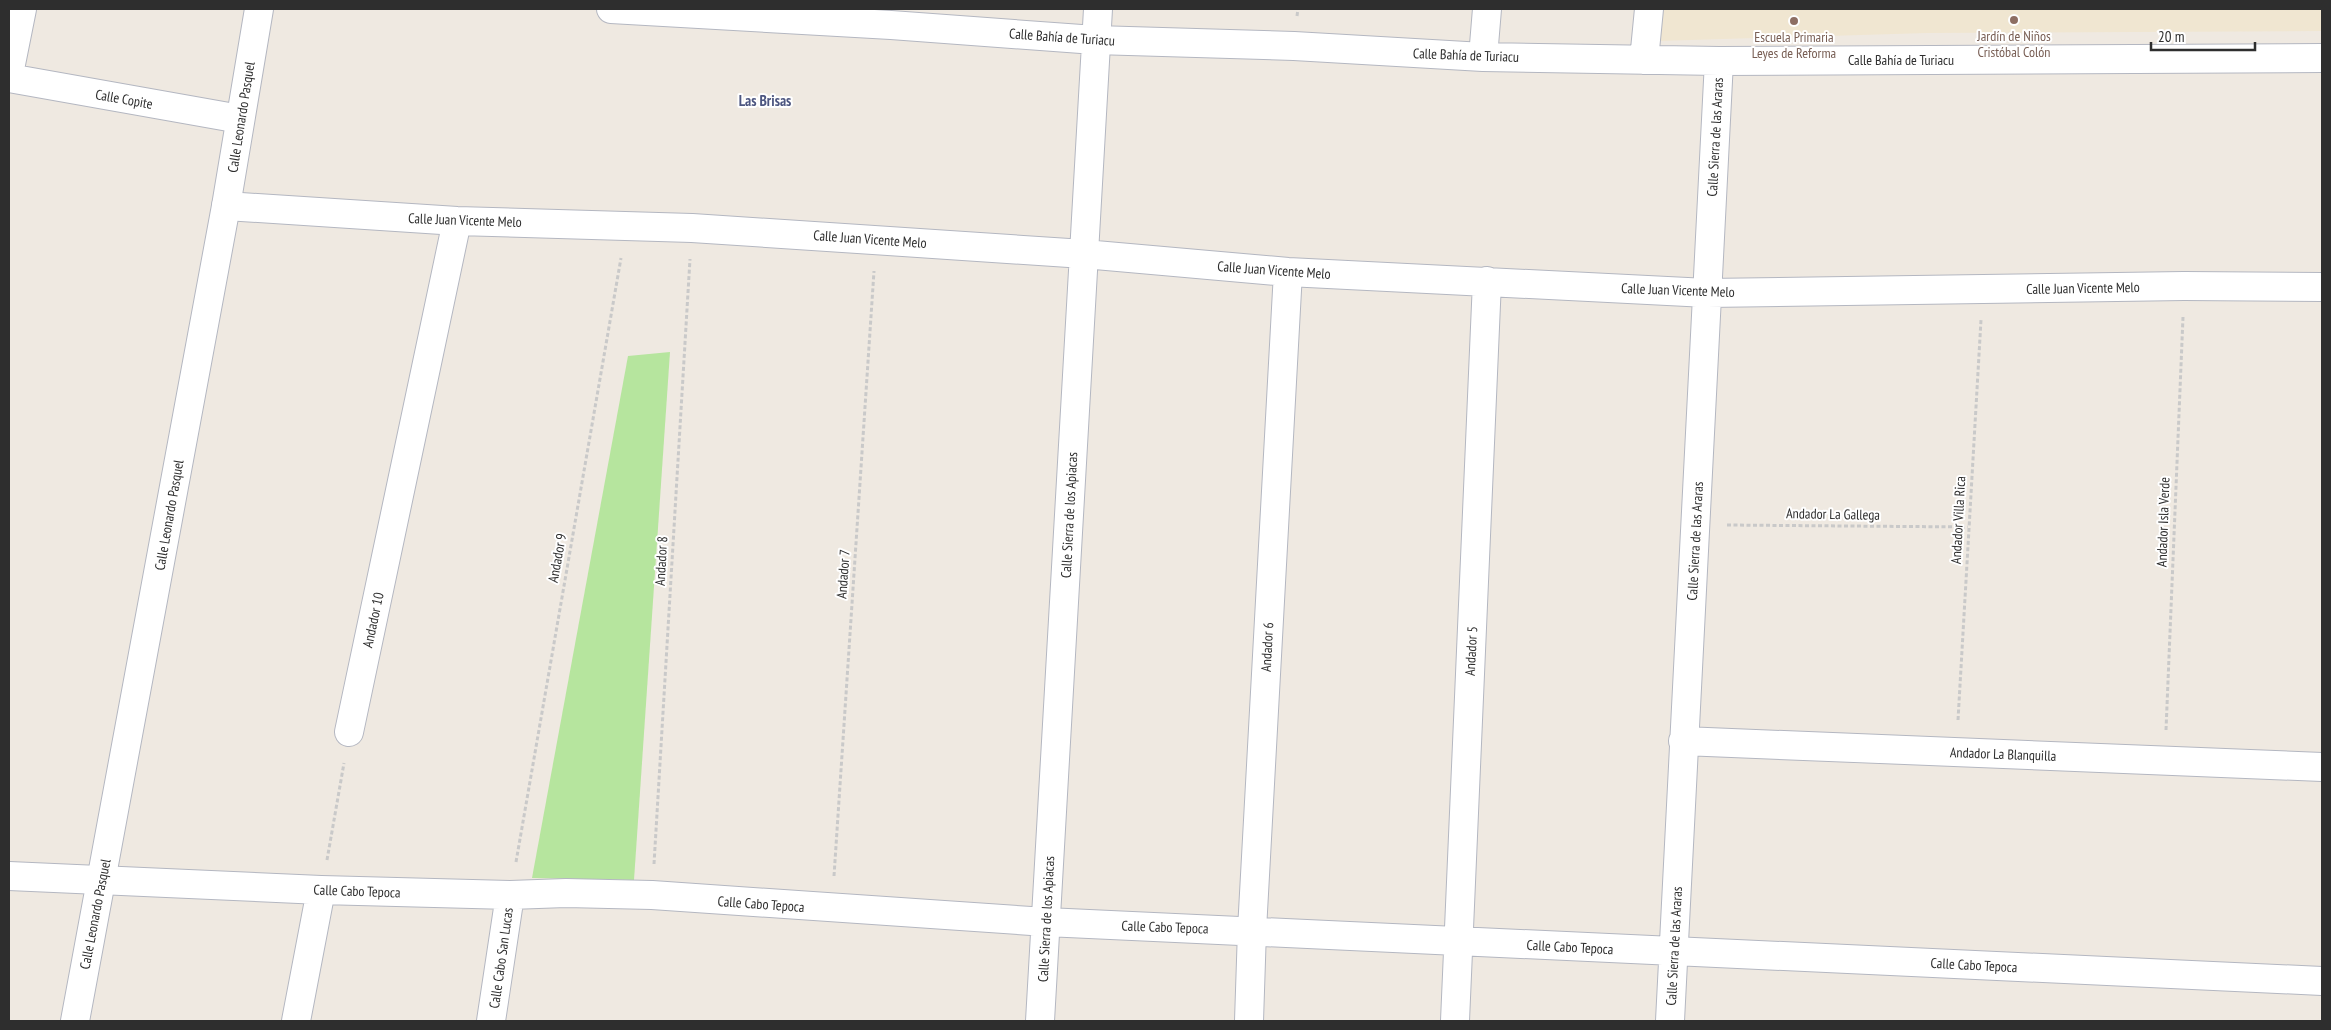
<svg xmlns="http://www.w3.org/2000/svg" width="2331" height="1030" font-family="'PT Sans Narrow',sans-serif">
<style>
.education{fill:#f0e6d1}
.green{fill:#b6e59e}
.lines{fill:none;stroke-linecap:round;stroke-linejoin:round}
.street-casing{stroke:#b4b7c1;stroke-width:30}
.secondary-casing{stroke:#b4b7c1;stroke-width:30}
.path{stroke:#c9c9c9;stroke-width:3;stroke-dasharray:4 2.5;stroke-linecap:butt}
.street{stroke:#fff;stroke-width:28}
.secondary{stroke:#fff;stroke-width:28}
.education-dot{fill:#8d6e63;stroke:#fff;stroke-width:2}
.labels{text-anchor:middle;stroke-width:4;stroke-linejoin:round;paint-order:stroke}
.education-label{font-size:14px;fill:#785e54;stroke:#fff}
.street-label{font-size:14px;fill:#2e2e2e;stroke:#fff}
.neighbourhood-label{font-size:15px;font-weight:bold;fill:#4d5680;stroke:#fff}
</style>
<rect width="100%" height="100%" fill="#efe9e1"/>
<path class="education" d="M1661,9H2322V31L1927,33L1658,41Z"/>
<path class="green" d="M670,352L634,880L532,878L628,356Z"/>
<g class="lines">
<defs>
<path id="street" d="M611,9L891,25L1095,40L1294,46L1483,57L1719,61L2322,58
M1483,57L1487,9
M1644,60L1649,9
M9,74L22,9
M9,78L240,119
M226,206L457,221L692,228L1084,254L1288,272L1707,293L2184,286L2322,287
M349,732L457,221
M1683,741L2322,767
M9,876L321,890L510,895L566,893L652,895L1046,922L2322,981
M296,1021L321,890
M491,1021L510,895
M1040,1021L1098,9
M1249,1021L1252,930L1288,272
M1455,1021L1487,281
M1670,1021L1719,61"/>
<path id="secondary" d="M75,1021L226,206L259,9"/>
</defs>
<use href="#street" class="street-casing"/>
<use href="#secondary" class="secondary-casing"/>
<path class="path" d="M1297,16L1298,9
M1727,525L1968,527
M1958,720L1981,320
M2166,730L2183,317
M327,860L344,763
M516,862L621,258
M654,864L690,259
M834,876L874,271"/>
<use href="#street" class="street"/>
<use href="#secondary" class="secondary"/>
</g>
<g class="education-dot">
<circle cx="2014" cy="20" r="5"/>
<circle cx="1794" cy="21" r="5"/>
</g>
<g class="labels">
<g class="education-label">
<text x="2014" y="41">Jardín de Niños<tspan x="2014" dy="16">Cristóbal Colón</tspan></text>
<text x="1794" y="42">Escuela Primaria<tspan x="1794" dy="16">Leyes de Reforma</tspan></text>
</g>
<g class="street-label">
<text transform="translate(1062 37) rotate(4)" y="5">Calle Bahía de Turiacu</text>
<text transform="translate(1466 55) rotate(2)" y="5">Calle Bahía de Turiacu</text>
<text x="1901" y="65">Calle Bahía de Turiacu</text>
<text transform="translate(124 99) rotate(10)" y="5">Calle Copite</text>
<text transform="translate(241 117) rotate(-81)" y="5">Calle Leonardo Pasquel</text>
<text transform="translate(1715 137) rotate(-87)" y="5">Calle Sierra de las Araras</text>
<text transform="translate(465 220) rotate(2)" y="5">Calle Juan Vicente Melo</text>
<text transform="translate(870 239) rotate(4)" y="5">Calle Juan Vicente Melo</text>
<text transform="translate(1274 270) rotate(4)" y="5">Calle Juan Vicente Melo</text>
<text transform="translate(2083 288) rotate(-1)" y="5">Calle Juan Vicente Melo</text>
<text transform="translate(1678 290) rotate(2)" y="5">Calle Juan Vicente Melo</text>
<text transform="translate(1833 514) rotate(1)" y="5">Andador La Gallega</text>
<text transform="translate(169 515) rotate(-80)" y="5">Calle Leonardo Pasquel</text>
<text transform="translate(1069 515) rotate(-87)" y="5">Calle Sierra de los Apiacas</text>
<text transform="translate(1958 520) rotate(-87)" y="5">Andador Villa Rica</text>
<text transform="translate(2163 522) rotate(-88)" y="5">Andador Isla Verde</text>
<text transform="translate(1695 541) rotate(-87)" y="5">Calle Sierra de las Araras</text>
<text transform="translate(557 558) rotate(-80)" y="5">Andador 9</text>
<text transform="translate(661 561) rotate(-87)" y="5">Andador 8</text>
<text transform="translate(843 574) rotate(-86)" y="5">Andador 7</text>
<text transform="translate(373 620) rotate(-78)" y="5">Andador 10</text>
<text transform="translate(1267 647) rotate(-87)" y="5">Andador 6</text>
<text transform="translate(1471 651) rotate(-87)" y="5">Andador 5</text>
<text transform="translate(2003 754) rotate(2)" y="5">Andador La Blanquilla</text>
<text transform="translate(357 891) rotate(2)" y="5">Calle Cabo Tepoca</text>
<text transform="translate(761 904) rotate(4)" y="5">Calle Cabo Tepoca</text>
<text transform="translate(95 914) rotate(-79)" y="5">Calle Leonardo Pasquel</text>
<text transform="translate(1046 919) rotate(-87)" y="5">Calle Sierra de los Apiacas</text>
<text transform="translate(1165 927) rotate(2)" y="5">Calle Cabo Tepoca</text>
<text transform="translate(1674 946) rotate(-87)" y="5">Calle Sierra de las Araras</text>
<text transform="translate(1570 947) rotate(3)" y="5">Calle Cabo Tepoca</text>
<text transform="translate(501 958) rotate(-82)" y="5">Calle Cabo San Lucas</text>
<text transform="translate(1974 965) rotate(3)" y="5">Calle Cabo Tepoca</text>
</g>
<g class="neighbourhood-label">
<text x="765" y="106">Las Brisas</text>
</g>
</g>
<rect width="2331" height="1030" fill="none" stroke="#2e2e2e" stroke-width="20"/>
<path d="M2151 42v8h104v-8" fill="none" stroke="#2e2e2e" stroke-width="2.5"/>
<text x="2158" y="42" font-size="15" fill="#2e2e2e" stroke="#ffffff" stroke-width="4" paint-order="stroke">20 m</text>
</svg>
